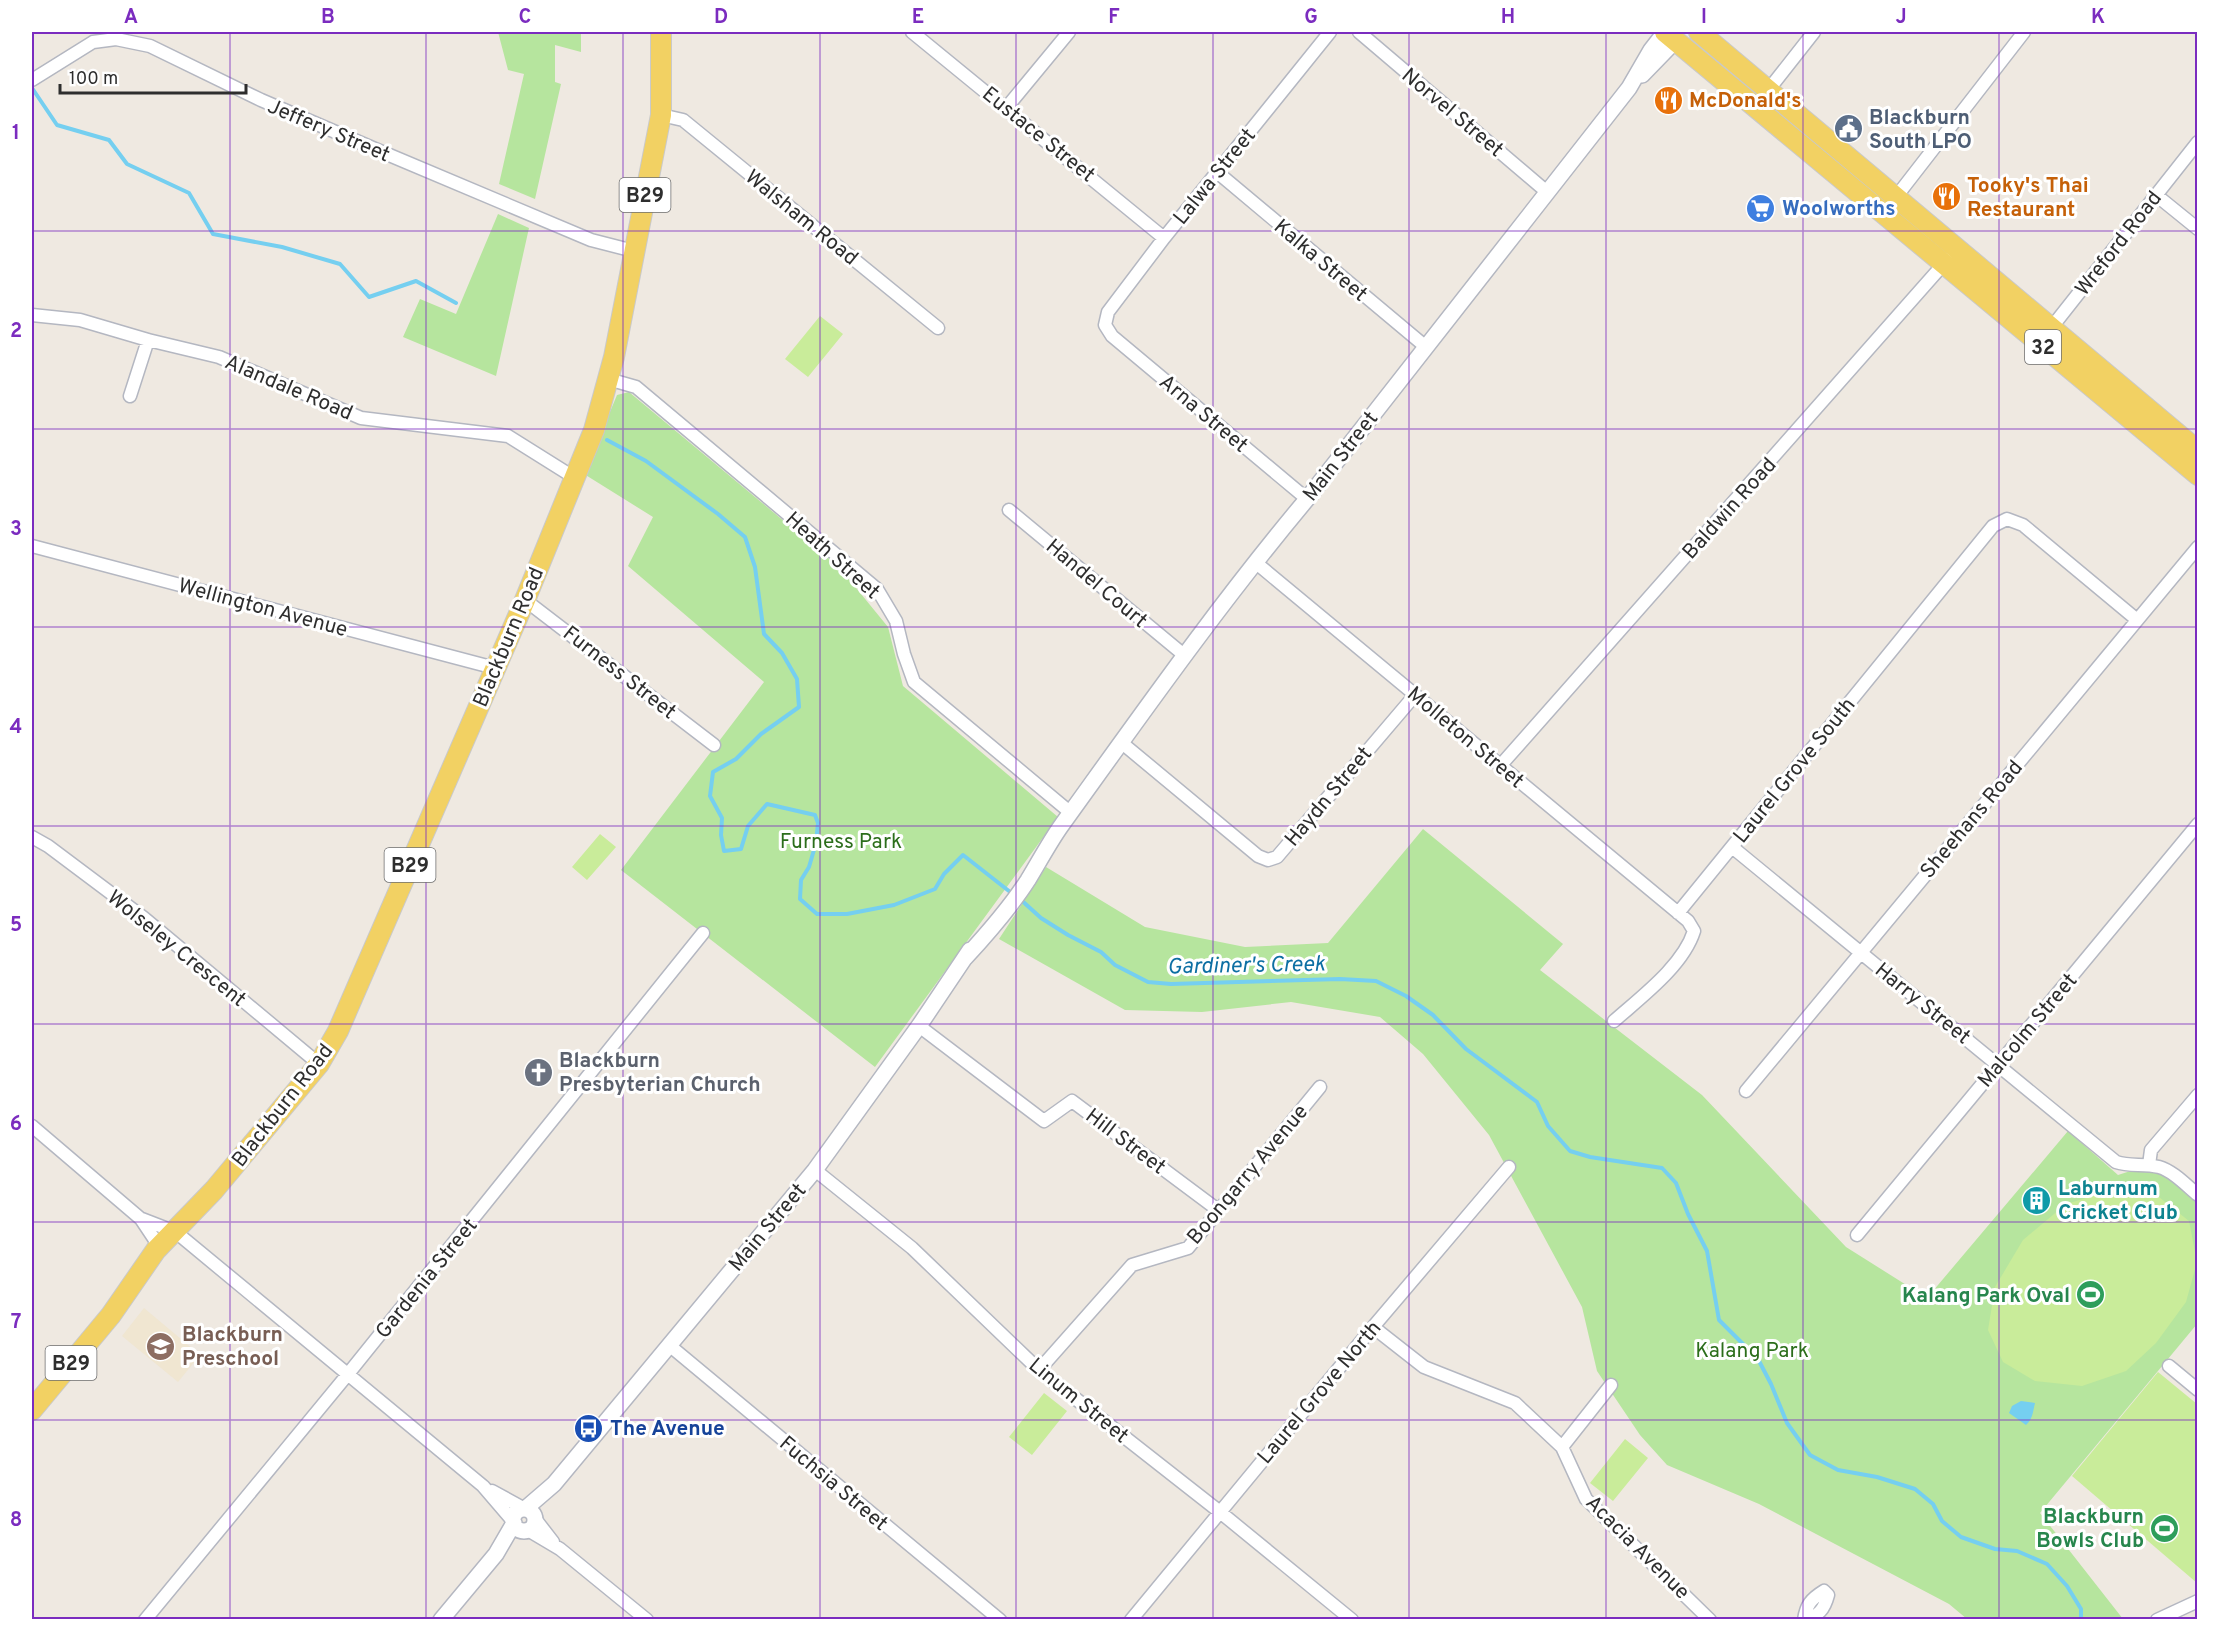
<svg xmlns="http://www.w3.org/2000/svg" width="2229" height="1651" font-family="Overpass,sans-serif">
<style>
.education{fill:#f0e6d1}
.green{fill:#b6e59e}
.pitch{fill:#c9ec9a}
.water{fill:#75cff0}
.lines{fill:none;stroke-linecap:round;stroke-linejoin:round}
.stream{stroke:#75cff0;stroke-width:4}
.minor-casing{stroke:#b4b7c1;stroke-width:15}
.tertiary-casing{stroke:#b4b7c1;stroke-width:18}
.primary-casing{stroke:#c9c9c9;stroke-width:22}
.minor{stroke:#fff;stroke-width:12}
.tertiary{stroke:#fff;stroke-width:15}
.primary{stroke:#f2d163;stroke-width:20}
.grid{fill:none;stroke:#7b2cbf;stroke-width:1.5;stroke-opacity:0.55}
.labels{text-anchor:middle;stroke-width:6;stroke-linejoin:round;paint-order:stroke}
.shield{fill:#fff;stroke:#6d6d6d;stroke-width:1.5}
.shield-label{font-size:20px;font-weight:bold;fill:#2e2e2e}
.food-label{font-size:21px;font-weight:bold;fill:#c56008;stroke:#fff;text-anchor:start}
.street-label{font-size:21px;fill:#2e2e2e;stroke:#fff}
.service-label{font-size:21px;font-weight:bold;fill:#4e5e75;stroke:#fff;text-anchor:start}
.shop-label{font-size:21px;font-weight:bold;fill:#366cbe;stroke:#fff;text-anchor:start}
.park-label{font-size:21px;fill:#2c6e1b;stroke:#fff}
.worship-label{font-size:21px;font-weight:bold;fill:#5b616d;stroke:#fff;text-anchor:start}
.culture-label{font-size:21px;font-weight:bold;fill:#0d838f;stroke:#fff;text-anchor:start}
.leisure-label{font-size:21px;font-weight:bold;fill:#27864d;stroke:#fff;text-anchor:end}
.education-label{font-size:21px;font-weight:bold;fill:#785e54;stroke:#fff;text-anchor:start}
.transit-label{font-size:21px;font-weight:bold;fill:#164399;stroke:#fff;text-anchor:start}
.water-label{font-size:22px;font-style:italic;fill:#0d6fa3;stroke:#fff}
.neatline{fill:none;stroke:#7b2cbf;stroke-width:2}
.grid-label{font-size:20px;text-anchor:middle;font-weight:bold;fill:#7b2cbf}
</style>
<rect width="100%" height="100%" fill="#efe9e1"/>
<path class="education" d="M144,1308L200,1355L178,1382L122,1336Z"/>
<path class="green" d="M498,32H581V52L555,45V82L561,84L535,199L499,184L524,74L508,70Z
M498,214L529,228L496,376L403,337L420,299L456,314Z
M629,392L839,567L888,627L903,686L1058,817L875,1067L621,870L764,682L628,566L653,517L584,474L617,395Z
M1423,829L1563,944L1540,970L1702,1095L1846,1247L1927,1298L2068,1131L2118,1175L2149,1165L2158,1166L2197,1199V1324L2040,1513L2123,1619H1967L1949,1604L1759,1504L1667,1465L1640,1435L1597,1371L1582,1307L1489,1135L1423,1054L1380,1017L1291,1002L1202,1012L1125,1010L999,939L1046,867L1145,927L1245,947L1328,943Z"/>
<path class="pitch" d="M820,316L843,334L808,377L785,359Z
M600,834L616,847L587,880L572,867Z
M2110,1191L2154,1193L2189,1221L2197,1262L2186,1302L2156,1343L2126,1371L2082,1386L2035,1381L2003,1362L1988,1330L1995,1287L2023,1240L2066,1204Z
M2158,1372L2197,1404V1583L2072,1476Z
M1044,1393L1067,1411L1032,1455L1009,1437Z
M1625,1439L1648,1458L1613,1501L1590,1483Z"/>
<path class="water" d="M2021,1401L2035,1403C2033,1411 2033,1419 2026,1425L2009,1413L2012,1406Z"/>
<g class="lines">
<path class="stream" d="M32,88L57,125L109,140L127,164L189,193L213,234L282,247L340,264L369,297L416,281L456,303
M607,440L646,461L718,514L745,537L755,567L764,634L782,653L797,679L799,707L761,734L736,759L713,772L710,796L722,818L721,835L724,851L741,849L748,826L767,804L815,815L818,823L816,843L809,867L801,880L800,899L817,914H847L894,905L935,889L944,874L963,855L1014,895
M1020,899L1041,918L1068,935L1101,952L1115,965L1148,982L1171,984L1340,979L1376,981L1406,996L1433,1015L1466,1049L1537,1102L1548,1126L1570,1151L1590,1157L1662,1168L1676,1183L1688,1214L1707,1251L1719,1320L1758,1359L1771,1384L1787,1423L1810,1455L1838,1470L1877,1477L1915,1489L1933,1504L1942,1521L1961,1537L1995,1549L2017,1551L2047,1564L2067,1586L2081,1609V1620"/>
<defs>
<path id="minor" d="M912,32L1164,238
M1359,32L1547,192
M32,80L93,42L116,39L150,46L261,100L375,149L591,240L634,251
M1007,107L1069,32
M1755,107L1814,32
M661,115L683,120L938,328
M1217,172L1426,347
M2156,195L2198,229
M1896,197L2024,32
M32,315L80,320L148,340L219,357L361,418L508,436L575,478
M2048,332L2198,142
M608,379L636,387L877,589L896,621L904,654L914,682L1071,813
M130,396L148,340
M1307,499L1112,336L1105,325L1108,312L1164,238L1330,32
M1009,510L1184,655
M32,546L495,668
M1255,562L1688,921L1694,931C1683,966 1641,997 1614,1021
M525,600L714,745
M1122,743L1258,856L1268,860L1277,857L1415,695
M1500,766L1948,259
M32,837L48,846L144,918L319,1064
M1732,847L2116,1162C2130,1167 2144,1163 2159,1167C2173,1171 2186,1185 2198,1195
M1678,913L1993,526L2007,519L2023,525L2136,619
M919,1026L1044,1121L1072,1101L1218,1210
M1746,1091L2198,547
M32,1126L141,1219L155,1240L156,1250
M2149,1165L2151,1150L2198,1095
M815,1170L912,1248L1039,1370L1220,1512L1352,1620
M142,1219L173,1231
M1857,1235L2198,824
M183,1238L483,1486L513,1521
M1373,1327L1424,1367L1515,1403L1562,1447L1586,1499L1710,1620
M669,1345L1000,1620
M2169,1366L2198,1390
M1039,1370L1132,1265L1188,1248L1320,1087
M1562,1447L1611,1385
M492,1491L523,1508
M536,1520L553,1542
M528,1530L560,1549L647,1620
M145,1620L348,1374L703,933
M1131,1620L1373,1327L1509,1167
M1804,1620C1806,1605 1811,1599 1824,1591L1828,1595C1824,1610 1819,1615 1805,1620
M2157,1620L2198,1601"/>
<path id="tertiary" d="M1642,75L1676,40
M965,958C988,933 1010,908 1028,880C1039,862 1049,843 1061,826C1141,715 1219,604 1307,499L1629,88L1651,50L1665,32
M513 1520a11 11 0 1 1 22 0a11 11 0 1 1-22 0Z
M525,1509L554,1484L815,1170L919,1026L970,950
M441,1620L496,1554L514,1523"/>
<path id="primary" d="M1665,32L2198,475
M1699,32L2198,451
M32,1410L111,1315L156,1250L214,1190L319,1064L338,1031L525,600L594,430L614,357L661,115V32"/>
</defs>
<use href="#minor" class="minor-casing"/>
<use href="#tertiary" class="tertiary-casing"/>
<use href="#primary" class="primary-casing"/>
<use href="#minor" class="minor"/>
<use href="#tertiary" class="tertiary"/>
<use href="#primary" class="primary"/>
</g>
<path class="grid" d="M230,32V1620M426,32V1620M623,32V1620M820,32V1620M1016,32V1620M1213,32V1620M1409,32V1620M1606,32V1620M1803,32V1620M1999,32V1620M32,231H2198M32,429H2198M32,627H2198M32,826H2198M32,1024H2198M32,1222H2198M32,1420H2198"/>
<defs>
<symbol id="restaurant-disc" viewBox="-11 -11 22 22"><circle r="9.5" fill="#e8710a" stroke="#fff"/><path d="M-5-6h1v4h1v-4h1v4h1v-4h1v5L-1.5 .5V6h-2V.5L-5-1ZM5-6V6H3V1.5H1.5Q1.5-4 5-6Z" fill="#fff"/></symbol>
<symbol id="civic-disc" viewBox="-11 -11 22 22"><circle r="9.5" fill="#5c6f8a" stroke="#fff"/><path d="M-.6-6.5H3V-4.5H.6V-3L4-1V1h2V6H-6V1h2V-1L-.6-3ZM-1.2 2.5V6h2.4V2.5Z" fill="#fff"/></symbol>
<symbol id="supermarket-disc" viewBox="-11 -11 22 22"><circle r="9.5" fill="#3f7fe0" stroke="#fff"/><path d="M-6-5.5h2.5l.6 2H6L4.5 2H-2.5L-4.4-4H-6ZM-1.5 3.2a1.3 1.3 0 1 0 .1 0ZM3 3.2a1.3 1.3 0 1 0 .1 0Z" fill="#fff"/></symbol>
<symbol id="church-disc" viewBox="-11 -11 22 22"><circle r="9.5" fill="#6b7280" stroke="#fff"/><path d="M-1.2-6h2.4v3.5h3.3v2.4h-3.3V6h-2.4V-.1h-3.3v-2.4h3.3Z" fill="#fff"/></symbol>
<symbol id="building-disc" viewBox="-11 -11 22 22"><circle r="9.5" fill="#0f9aa8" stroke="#fff"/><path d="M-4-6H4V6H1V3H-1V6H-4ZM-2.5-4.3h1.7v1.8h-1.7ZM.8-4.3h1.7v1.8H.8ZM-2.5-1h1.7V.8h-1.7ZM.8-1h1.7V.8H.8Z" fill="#fff"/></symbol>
<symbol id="stadium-disc" viewBox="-11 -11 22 22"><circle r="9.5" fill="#2e9e5b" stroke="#fff"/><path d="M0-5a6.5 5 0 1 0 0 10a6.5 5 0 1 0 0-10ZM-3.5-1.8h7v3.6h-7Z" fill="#fff"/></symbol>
<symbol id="school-disc" viewBox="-11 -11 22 22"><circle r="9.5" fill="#8d6e63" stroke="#fff"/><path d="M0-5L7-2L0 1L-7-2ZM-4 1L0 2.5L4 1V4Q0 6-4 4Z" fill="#fff"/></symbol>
<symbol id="bus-disc" viewBox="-11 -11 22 22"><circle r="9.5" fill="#1a4fb4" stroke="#fff"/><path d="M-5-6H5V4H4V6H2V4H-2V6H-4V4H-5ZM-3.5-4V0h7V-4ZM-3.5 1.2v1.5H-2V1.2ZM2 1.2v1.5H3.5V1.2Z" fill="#fff"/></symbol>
</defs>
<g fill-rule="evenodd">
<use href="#restaurant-disc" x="1652" y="84" width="33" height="33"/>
<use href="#civic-disc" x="1832" y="112" width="33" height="33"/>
<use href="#restaurant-disc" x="1930" y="180" width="33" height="33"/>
<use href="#supermarket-disc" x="1744" y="192" width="33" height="33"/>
<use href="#church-disc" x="522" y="1056" width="33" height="33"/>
<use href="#building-disc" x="2020" y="1184" width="33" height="33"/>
<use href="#stadium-disc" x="2074" y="1278" width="33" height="33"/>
<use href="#school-disc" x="144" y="1330" width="33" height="33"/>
<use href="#bus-disc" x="572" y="1412" width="33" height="33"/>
<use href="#stadium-disc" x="2148" y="1512" width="33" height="33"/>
</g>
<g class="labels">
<g class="shield">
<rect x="619.5" y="178" width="51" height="34" rx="4.5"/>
<rect x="2025" y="330" width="36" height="34" rx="4.5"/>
<rect x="384.5" y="848" width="51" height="34" rx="4.5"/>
<rect x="45.5" y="1346" width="51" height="34" rx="4.5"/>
</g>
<g class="shield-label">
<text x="645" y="202">B29</text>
<text x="2043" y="354">32</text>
<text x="410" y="872">B29</text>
<text x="71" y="1370">B29</text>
</g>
<g class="food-label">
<text x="1689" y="107">McDonald's</text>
<text x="1967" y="192">Tooky's Thai<tspan x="1967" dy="24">Restaurant</tspan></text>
</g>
<g class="street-label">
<text transform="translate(1453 112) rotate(40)" y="7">Norvel Street</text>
<text transform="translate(329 130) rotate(23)" y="7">Jeffery Street</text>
<text transform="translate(1039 134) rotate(39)" y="7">Eustace Street</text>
<text transform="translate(1214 176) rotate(-51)" y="7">Lalwa Street</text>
<text transform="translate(802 217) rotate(39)" y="7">Walsham Road</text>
<text transform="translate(2118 243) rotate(-52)" y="7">Wreford Road</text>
<text transform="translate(1321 260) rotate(40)" y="7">Kalka Street</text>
<text transform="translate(289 387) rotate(23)" y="7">Alandale Road</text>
<text transform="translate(1204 413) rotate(40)" y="7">Arna Street</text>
<text transform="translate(1340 456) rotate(-52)" y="7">Main Street</text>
<text transform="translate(1729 508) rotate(-48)" y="7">Baldwin Road</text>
<text transform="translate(833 555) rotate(42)" y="7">Heath Street</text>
<text transform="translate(1097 583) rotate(40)" y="7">Handel Court</text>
<text transform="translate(263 607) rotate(15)" y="7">Wellington Avenue</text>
<text transform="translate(508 637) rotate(-67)" y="7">Blackburn Road</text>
<text transform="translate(620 672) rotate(38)" y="7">Furness Street</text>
<text transform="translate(1466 737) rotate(40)" y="7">Molleton Street</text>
<text transform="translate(1794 770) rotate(-51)" y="7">Laurel Grove South</text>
<text transform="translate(1328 796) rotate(-50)" y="7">Haydn Street</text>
<text transform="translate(1971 819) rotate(-50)" y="7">Sheehans Road</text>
<text transform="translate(177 948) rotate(39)" y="7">Wolseley Crescent</text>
<text transform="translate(1923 1003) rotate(39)" y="7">Harry Street</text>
<text transform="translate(2027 1030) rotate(-50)" y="7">Malcolm Street</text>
<text transform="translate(282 1105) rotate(-52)" y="7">Blackburn Road</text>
<text transform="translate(1126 1141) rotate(37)" y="7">Hill Street</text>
<text transform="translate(1247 1174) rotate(-50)" y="7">Boongarry Avenue</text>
<text transform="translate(767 1227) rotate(-50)" y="7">Main Street</text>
<text transform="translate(426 1278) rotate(-51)" y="7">Gardenia Street</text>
<text transform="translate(1319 1392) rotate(-50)" y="7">Laurel Grove North</text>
<text transform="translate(1079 1400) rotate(39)" y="7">Linum Street</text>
<text transform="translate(834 1483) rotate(40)" y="7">Fuchsia Street</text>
<text transform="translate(1638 1547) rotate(45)" y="7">Acacia Avenue</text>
</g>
<g class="service-label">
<text x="1869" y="124">Blackburn<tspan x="1869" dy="24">South LPO</tspan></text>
</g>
<g class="shop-label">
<text x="1782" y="215">Woolworths</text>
</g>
<g class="park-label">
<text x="841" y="848">Furness Park</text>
<text x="1752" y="1357">Kalang Park</text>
</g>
<g class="worship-label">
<text x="559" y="1067">Blackburn<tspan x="559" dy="24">Presbyterian Church</tspan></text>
</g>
<g class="culture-label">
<text x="2058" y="1195">Laburnum<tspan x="2058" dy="24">Cricket Club</tspan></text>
</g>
<g class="leisure-label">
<text x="2070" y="1302">Kalang Park Oval</text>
<text x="2144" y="1523">Blackburn<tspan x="2144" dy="24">Bowls Club</tspan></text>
</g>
<g class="education-label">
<text x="182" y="1341">Blackburn<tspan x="182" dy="24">Preschool</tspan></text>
</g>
<g class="transit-label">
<text x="610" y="1435">The Avenue</text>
</g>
<g class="water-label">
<text transform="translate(1246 964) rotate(-1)" y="8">Gardiner's Creek</text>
</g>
</g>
<rect width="2229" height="1651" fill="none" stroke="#ffffff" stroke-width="66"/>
<path d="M60 84v9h186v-9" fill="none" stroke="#2e2e2e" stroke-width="3"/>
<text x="69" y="84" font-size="18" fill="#2e2e2e" stroke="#ffffff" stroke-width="4.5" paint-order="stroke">100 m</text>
<rect x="33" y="33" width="2163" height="1585" class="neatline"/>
<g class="grid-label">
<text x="131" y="23">A</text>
<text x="328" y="23">B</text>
<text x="525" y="23">C</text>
<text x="721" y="23">D</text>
<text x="918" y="23">E</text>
<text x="1114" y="23">F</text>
<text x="1311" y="23">G</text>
<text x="1508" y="23">H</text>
<text x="1704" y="23">I</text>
<text x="1901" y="23">J</text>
<text x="2098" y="23">K</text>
<text x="16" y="139">1</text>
<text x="16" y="337">2</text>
<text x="16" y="535">3</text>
<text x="16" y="733">4</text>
<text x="16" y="931">5</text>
<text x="16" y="1130">6</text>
<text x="16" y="1328">7</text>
<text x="16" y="1526">8</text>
</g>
</svg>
